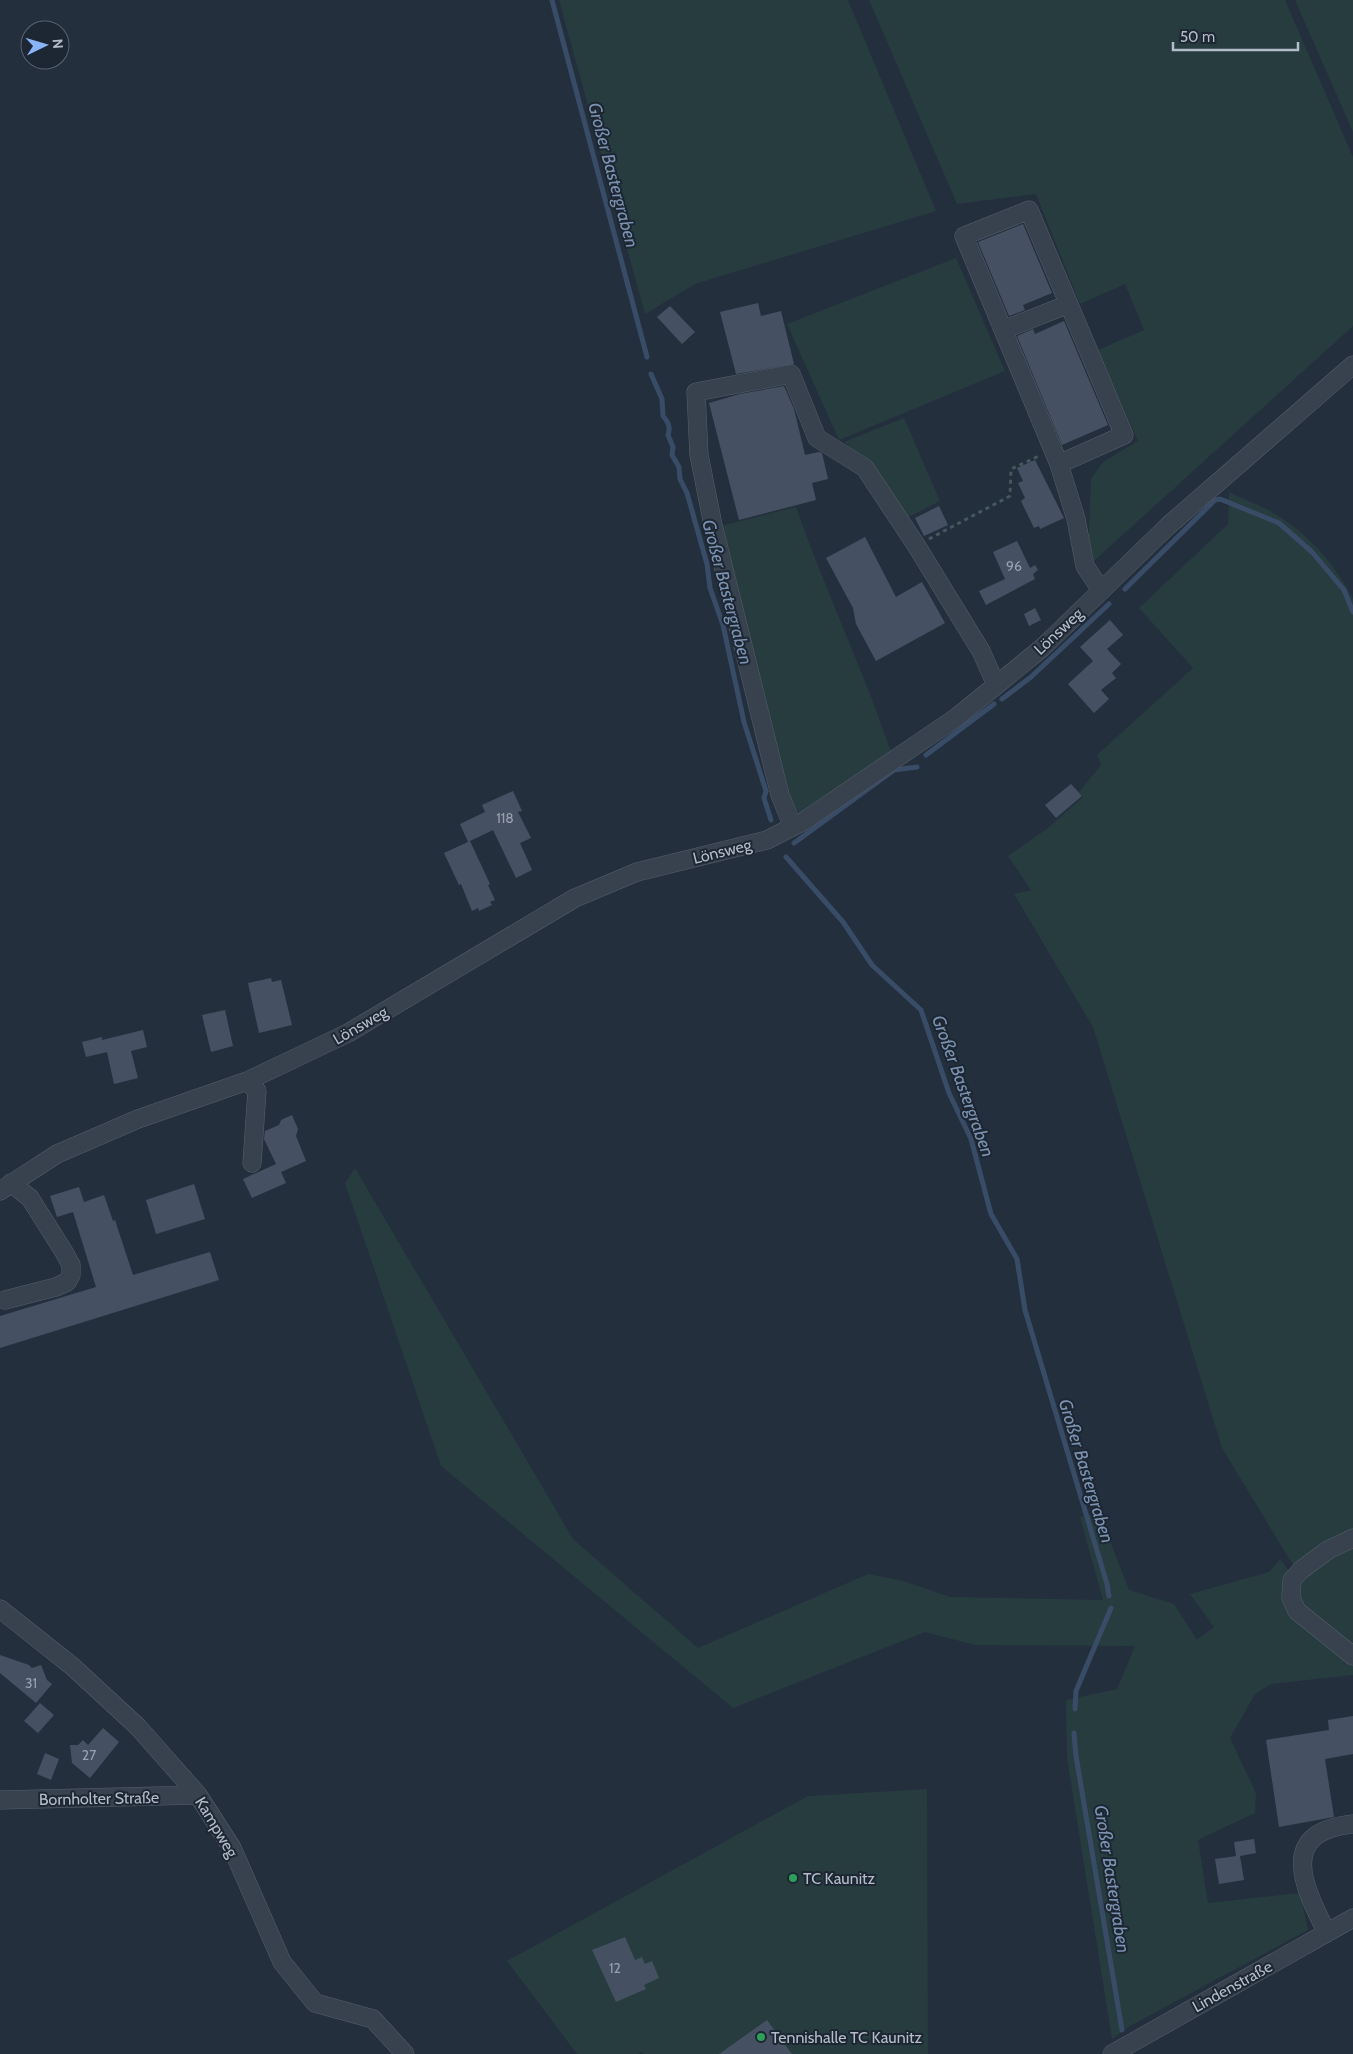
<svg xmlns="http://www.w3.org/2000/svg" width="1353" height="2054" font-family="Cabin,sans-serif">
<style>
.green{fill:#263c3f}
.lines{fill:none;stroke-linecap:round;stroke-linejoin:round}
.stream{stroke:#394c67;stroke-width:5}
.building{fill:#455162}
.minor-casing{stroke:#565f6c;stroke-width:19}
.path{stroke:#44595c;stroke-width:3;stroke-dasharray:4 4;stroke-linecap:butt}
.minor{stroke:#38414e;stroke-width:18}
.leisure-dot{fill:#2e9e5b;stroke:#1d2633;stroke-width:2}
.labels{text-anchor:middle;stroke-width:4;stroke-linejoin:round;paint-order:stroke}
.number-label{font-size:14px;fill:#98a1af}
.street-label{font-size:16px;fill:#b4bcc9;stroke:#1d2633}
.poi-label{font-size:16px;fill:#b4bcc9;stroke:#1d2633;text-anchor:start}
.water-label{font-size:18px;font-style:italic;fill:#7c92b1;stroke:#1d2633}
</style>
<rect width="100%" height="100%" fill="#242f3e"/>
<path class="green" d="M559,0H848L936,211L695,284L645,314Z
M869,0H1285L1353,157V326L1095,560L1088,557L1091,479L1103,462L1138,441L1098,350L1144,330L1125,284L1080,304L1036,194L957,204Z
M1295,0H1353V132Z
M956,258L1005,371L839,440L787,324Z
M904,418L940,501L903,520L871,466L844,442Z
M1229,492C1245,500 1265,507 1280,517C1311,537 1337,567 1353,599V1533L1296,1570L1222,1448L1093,1027L1014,894L1031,890L1008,856L1048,828L1083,797L1079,792L1101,765L1097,755L1193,668L1139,608L1228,524Z
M796,507C825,590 863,669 891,752L801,816L786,793L717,527Z
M355,1168L573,1539L698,1648L868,1574L903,1581L950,1597L1103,1600L1080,1517L1099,1513L1129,1590L1174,1604L1197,1640L1214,1627L1190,1594L1269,1572L1280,1559L1296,1580L1331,1556L1353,1546V1675L1271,1684L1255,1694L1230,1738L1256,1793L1255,1813L1198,1840L1208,1903L1300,1893L1308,1930L1130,2026L1112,2039L1067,1758L1066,1700L1117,1689L1135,1646L975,1645L925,1632L733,1708L441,1466L345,1183Z
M927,1789L928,2054H643L642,2052L637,2054H577L507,1961L808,1796Z"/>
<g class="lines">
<path class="stream" d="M552,0L647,357
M651,374L662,399L663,416C668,422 671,427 668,435L673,447L672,455L679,467L680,479L687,493L707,564L710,588L723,625L744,722L766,791L764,798L771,820
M1125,589L1215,500L1220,499L1279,523L1312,552L1344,590L1353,612
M1002,699L1031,677L1109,604
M926,755L994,704
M794,843L894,770L917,767
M786,857L843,922L872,965L921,1010L949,1093L971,1139L991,1214L1017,1259L1025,1310L1107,1584L1109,1596
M1075,1709L1076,1691L1111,1608
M1074,1733L1076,1756L1122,2030"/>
</g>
<path class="building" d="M1023,224L1052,293L1023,305L1025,310L1009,316L978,242Z
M758,303L761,316L781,311L794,364L736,374L720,312Z
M670,306L695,332L682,344L657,317Z
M1064,321L1108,425L1062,445L1017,336L1033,329L1035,334Z
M784,386L794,409L805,455L819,452L822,453L828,479L812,483L816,500L739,520L709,403L740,394Z
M1035,460L1064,518L1040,529L1039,526L1034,528L1021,501L1025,498L1018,483L1023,481L1017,468Z
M939,506L948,525L924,536L915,518Z
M865,537L896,597L922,582L945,623L876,661L856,624L853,608L826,558Z
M1017,541L1030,568L1035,565L1038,570L1033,574L1035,579L986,605L979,591L1005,579L993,552Z
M1035,608L1041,620L1029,626L1024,614Z
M1110,620L1123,635L1107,649L1121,664L1112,673L1116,678L1101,690L1109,699L1094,713L1068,684L1093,661L1080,647Z
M1071,784L1082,796L1056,818L1045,805Z
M513,791L522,811L518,812L531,838L520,843L532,870L516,878L493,830L468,842L460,824L485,812L482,805Z
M470,841L490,884L488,885L495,900L490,902L492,905L479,911L478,908L472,911L461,884L459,885L444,853Z
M271,978L272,982L281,980L292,1025L259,1033L248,983Z
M225,1010L233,1046L211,1052L202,1015Z
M143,1030L147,1047L131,1051L138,1078L114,1084L107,1052L86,1057L82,1042L102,1037V1040Z
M292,1115L298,1129L296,1136L306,1161L281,1172L286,1183L252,1198L243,1179L276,1164L264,1139L265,1131L279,1125L281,1120Z
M194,1184L205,1219L156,1234L146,1200Z
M79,1187L84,1202L104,1195L113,1221L115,1220L133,1275L210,1252L219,1280L0,1348V1316L96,1287L73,1212L57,1217L50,1196Z
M0,1655L29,1665L32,1668L41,1665L47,1680L52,1684L36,1703L0,1673Z
M40,1703L54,1715L38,1733L24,1721Z
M1353,1716V1754L1325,1759L1334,1817L1279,1827L1266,1740L1329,1730L1328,1720Z
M103,1728L119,1742L90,1778L72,1763L70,1745H78L83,1740L88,1745Z
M45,1753L59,1759L51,1780L37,1774Z
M1254,1839L1256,1853L1240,1856L1244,1880L1219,1884L1215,1859L1236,1856L1234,1842Z
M625,1937L635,1960L642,1957L645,1964L652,1961L659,1978L644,1985L646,1989L616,2002L592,1950Z
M767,2020L792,2054H719Z"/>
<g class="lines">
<defs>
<path id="minor" d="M1003,330L1069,304
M1059,464L1124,435L1029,210L964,236L1059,464L1076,519L1085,566L1101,590
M793,827L780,795L774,771L713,525L699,455L696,392L791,374L817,438L865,468L916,545L981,651L996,685
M247,1081L257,1091L252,1163
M0,1191L57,1154L138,1119L247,1081L348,1033L575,898L637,872L767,840L804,821L957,717L1042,648L1169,525L1353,365
M5,1300L56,1287L67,1282L71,1275V1265L64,1252L30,1198L11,1183
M1353,1538L1328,1550L1301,1570L1292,1580L1291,1598L1297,1611L1353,1656
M0,1609L72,1666L138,1727L198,1795L232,1848L282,1962L315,2003L373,2019L405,2054
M0,1800L198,1795
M1327,1933C1303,1886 1277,1832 1353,1824
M1112,2054L1353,1918"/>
</defs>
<use href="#minor" class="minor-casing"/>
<path class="path" d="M929,539L1010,496L1011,469L1037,457L1039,458"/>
<use href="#minor" class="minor"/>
</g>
<g class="leisure-dot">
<circle cx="793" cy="1878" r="5"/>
<circle cx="761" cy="2037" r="5"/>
</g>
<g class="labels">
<g class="number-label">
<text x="1014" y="571">96</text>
<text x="505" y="823">118</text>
<text x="31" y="1688">31</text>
<text x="89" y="1760">27</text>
<text x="615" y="1973">12</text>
</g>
<g class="street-label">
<text transform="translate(1058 631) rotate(-43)" y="6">Lönsweg</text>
<text transform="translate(722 851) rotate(-14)" y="6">Lönsweg</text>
<text transform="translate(360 1025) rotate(-30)" y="6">Lönsweg</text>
<text transform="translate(99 1798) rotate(-1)" y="6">Bornholter Straße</text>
<text transform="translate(217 1827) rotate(59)" y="6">Kampweg</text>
<text transform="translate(1232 1986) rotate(-29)" y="6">Lindenstraße</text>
</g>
<g class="poi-label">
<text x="803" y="1884">TC Kaunitz</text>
<text x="771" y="2043">Tennishalle TC Kaunitz</text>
</g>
<g class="water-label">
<text transform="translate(613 175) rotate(75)" y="6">Großer Bastergraben</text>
<text transform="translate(727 592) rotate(75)" y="6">Großer Bastergraben</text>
<text transform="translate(963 1086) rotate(70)" y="6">Großer Bastergraben</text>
<text transform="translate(1086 1471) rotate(73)" y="6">Großer Bastergraben</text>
<text transform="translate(1112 1879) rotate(81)" y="6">Großer Bastergraben</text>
</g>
</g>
<g transform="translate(45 45) rotate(85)"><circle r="24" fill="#1d2633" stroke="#59626f"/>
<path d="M0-4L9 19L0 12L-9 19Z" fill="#8ab4f8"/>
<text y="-8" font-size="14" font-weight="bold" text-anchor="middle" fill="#b4bcc9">N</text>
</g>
<path d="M1173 42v8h125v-8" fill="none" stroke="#b4bcc9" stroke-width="2.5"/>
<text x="1180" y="42" font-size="15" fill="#b4bcc9" stroke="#1d2633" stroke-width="4" paint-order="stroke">50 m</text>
</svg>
